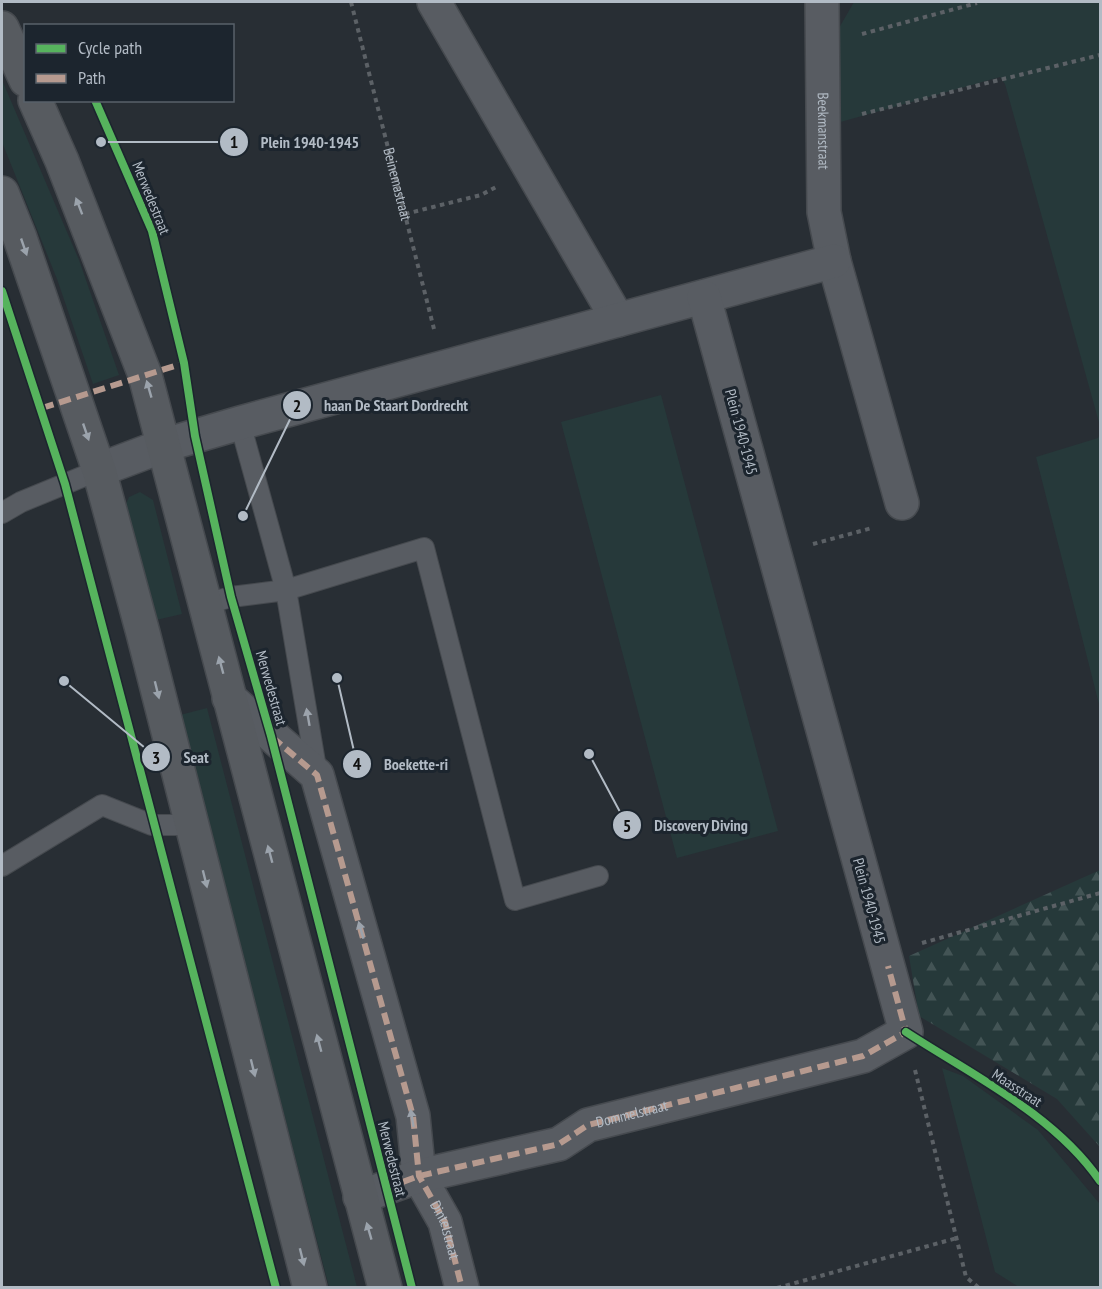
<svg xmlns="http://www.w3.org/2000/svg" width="1102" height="1289" font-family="'PT Sans Narrow',sans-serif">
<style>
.green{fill:#26393a}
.forest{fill:url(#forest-firs)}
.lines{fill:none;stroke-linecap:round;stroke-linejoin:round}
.lane-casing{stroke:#464a4f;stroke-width:22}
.street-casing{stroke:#464a4f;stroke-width:36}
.secondary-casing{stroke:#464a4f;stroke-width:36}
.path{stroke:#5c6166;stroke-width:4;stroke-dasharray:4.5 4.5;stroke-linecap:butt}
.lane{stroke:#585c62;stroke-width:20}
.street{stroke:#585c62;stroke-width:33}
.secondary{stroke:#575b60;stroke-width:33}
.quiet{stroke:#b69a8f;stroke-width:6;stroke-dasharray:12 6;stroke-linecap:butt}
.cycleway-casing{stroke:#1c252e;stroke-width:11}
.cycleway{stroke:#56b35d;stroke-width:8}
.oneway{fill:#9ba3ac}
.oneway2{fill:#9ca3ac}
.labels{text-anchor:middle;stroke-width:6;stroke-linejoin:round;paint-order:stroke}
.street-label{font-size:15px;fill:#b2bbc5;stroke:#1c252e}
.leader{fill:none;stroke:#b2bbc5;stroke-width:2}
.callout-dot{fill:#b2bbc5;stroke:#1c252e;stroke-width:2}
.mark-label{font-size:18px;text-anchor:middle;font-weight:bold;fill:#111}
.callout-label{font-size:16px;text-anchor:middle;font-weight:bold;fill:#b2bbc5;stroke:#1c252e;stroke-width:6;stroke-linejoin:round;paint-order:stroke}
</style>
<defs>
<pattern id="forest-firs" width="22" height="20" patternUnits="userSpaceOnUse" patternTransform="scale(1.5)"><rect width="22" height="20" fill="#26393a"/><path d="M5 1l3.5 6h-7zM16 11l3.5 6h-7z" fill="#435455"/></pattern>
</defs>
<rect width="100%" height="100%" fill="#282e34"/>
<path class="green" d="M854,2H1100V426L1005,84L1000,77L837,123L839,28Z
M2,80L79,260L119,375L93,384L57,279L2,142Z
M661,395L778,831L677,858L561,422Z
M1100,434V708L1036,457L1098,438Z
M140,492L153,500L182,614L156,620L126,504L129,497Z
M207,708L357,1287H329L180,715Z
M942,1068L963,1076L1038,1130L1099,1203L1100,1287H1019L995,1272Z"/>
<path class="forest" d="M1100,870V1147L1057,1099L919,1016L909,956Z"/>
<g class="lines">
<defs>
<path id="lane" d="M240,423L286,590L317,774
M2,513L21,502L99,470
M205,604L231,597L286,590L424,548L515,900L598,876
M2,866L102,805L152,825H191"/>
<g id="street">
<path d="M434,2L618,320"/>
<path id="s2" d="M822,2L824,212L834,261L902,503"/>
<path d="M99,470L165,445L240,423L834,261"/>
<path id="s3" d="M229,698L317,775L413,1116L419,1176L445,1222L462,1288"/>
<path id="s4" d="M360,1197L419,1176L559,1144L588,1125L863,1056L906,1032L704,297"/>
</g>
<path id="secondary" d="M2,28L26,80
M35,100L62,161L145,375L385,1288
M2,193L20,238L99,470L143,633L310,1288"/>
</defs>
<use href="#lane" class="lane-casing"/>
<use href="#street" class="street-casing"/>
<use href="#secondary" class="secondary-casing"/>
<g class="path">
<path id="s1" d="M351,2L434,329"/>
<path d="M862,34L977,3"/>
<path d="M862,114L1100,55"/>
<path d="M405,214L481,195L496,187"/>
<path d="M813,544L872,528"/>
<path d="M922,943L1100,893"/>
<path d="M915,1070L966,1277L979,1288"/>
<path d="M777,1288L957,1238"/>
</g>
<use href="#lane" class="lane"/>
<use href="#street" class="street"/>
<use href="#secondary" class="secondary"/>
<path class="quiet" d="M42,408L184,363
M272,737L317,775L413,1116L419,1176L445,1222L462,1288
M386,1188L419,1176L559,1144L588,1125L863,1056L906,1032L888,966"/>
<defs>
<path id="cycleway" d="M95,100L152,231L184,363L195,436L231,597L271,736L412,1288
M2,291L65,484L276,1288
M906,1032C972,1075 1055,1115 1100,1181"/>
</defs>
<use href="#cycleway" class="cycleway-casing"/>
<use href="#cycleway" class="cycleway"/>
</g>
<defs><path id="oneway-solid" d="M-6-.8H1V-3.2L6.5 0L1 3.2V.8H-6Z" transform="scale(1.5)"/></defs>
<g class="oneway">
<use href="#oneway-solid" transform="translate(79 206) rotate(-111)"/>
<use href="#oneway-solid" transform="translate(24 247) rotate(71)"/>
<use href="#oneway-solid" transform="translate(149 389) rotate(-106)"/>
<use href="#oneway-solid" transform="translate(86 432) rotate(71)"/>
<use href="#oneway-solid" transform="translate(221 665) rotate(-105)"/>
<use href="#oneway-solid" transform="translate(157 690) rotate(76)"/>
<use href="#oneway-solid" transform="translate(270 854) rotate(-105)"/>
<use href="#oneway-solid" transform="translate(205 879) rotate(76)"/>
<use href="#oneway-solid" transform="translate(319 1043) rotate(-105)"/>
<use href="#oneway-solid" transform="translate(253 1068) rotate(76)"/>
<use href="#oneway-solid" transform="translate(369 1231) rotate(-106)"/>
<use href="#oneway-solid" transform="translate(302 1257) rotate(76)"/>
</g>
<g class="oneway2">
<use href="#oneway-solid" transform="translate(308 717) rotate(-100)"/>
<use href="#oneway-solid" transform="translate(361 930) rotate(-106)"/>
<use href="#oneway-solid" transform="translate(412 1118) rotate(-100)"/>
</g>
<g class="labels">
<g class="street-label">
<text dy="5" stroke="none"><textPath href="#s2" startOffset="129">Beekmanstraat</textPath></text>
<text dy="5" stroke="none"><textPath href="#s1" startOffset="188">Beinemastraat</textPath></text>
<text transform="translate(151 198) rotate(68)" y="5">Merwedestraat</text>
<text transform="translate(741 432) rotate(75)" y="5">Plein 1940-1945</text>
<text transform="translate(271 688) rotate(74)" y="5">Merwedestraat</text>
<text transform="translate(869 901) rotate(75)" y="5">Plein 1940-1945</text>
<text transform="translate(1017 1088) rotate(33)" y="5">Maasstraat</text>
<text dy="5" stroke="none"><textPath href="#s4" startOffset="286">Dommelstraat</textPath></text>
<text transform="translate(392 1159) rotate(76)" y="5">Merwedestraat</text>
<text dy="5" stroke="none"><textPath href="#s3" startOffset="592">Dintelstraat</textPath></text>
</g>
</g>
<path class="leader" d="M101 142L234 142M243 516L297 405M64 681L156 757M337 678L357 764M589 754L627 825"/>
<g class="callout-dot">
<circle cx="101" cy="142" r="6"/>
<circle cx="243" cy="516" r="6"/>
<circle cx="64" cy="681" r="6"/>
<circle cx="337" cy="678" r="6"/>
<circle cx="589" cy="754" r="6"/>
<circle cx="234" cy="142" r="15"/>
<circle cx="297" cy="405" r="15"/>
<circle cx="156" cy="757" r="15"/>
<circle cx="357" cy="764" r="15"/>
<circle cx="627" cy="825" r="15"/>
</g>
<g class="mark-label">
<text x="234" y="148">1</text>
<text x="297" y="412">2</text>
<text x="156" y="764">3</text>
<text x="357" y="770">4</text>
<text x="627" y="832">5</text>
</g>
<g class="callout-label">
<text x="310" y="148">Plein 1940-1945</text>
<text x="396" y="411">haan De Staart Dordrecht</text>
<text x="196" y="763">Seat</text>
<text x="416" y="770">Boekette-ri</text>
<text x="701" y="831">Discovery Diving</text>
</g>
<rect width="1102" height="1289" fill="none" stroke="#b2bbc5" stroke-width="6"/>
<rect x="24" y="24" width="210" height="78" fill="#1c252e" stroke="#58616a" stroke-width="1.5"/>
<rect x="36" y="44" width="30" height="9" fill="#56b35d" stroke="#58616a" stroke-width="1.5"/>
<text x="78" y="54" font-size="18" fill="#b2bbc5">Cycle path</text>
<rect x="36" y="74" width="30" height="9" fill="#b69a8f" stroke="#58616a" stroke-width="1.5"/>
<text x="78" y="84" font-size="18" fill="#b2bbc5">Path</text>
</svg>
